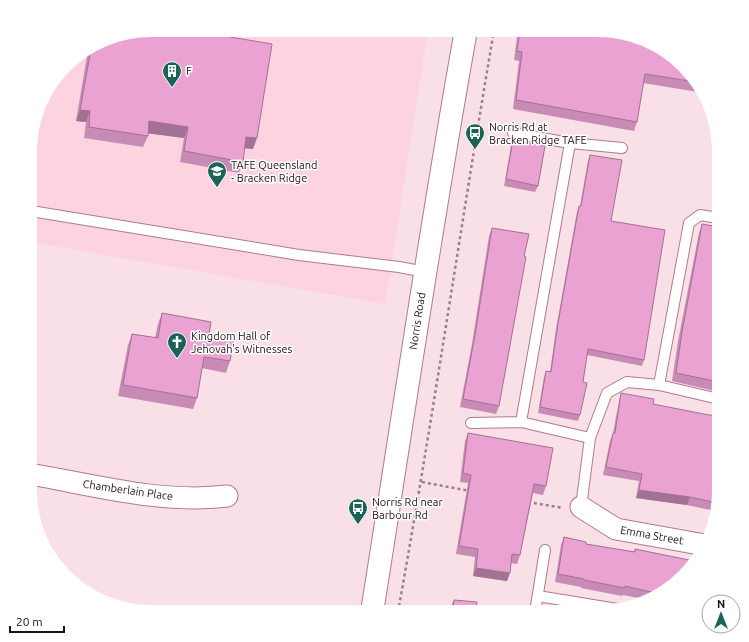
<svg xmlns="http://www.w3.org/2000/svg" width="749" height="642" font-family="Ubuntu,sans-serif">
<style>
.built{fill:#fdd3df}
.lines{fill:none;stroke-linecap:round;stroke-linejoin:round}
.service-casing{stroke:#b37a8c;stroke-width:12}
.minor-casing{stroke:#b37a8c;stroke-width:23}
.secondary-casing{stroke:#b37a8c;stroke-width:24}
.path{stroke:#998188;stroke-width:2.5;stroke-dasharray:3 3;stroke-linecap:butt}
.service{stroke:#fff;stroke-width:10}
.minor{stroke:#fff;stroke-width:21}
.secondary{stroke:#fff;stroke-width:22}
.wall{fill:#c88bb5}
.shaded-wall{fill:#a37193}
.building{fill:#e9a2d2;stroke:#a37193}
.labels{text-anchor:middle;stroke-width:3;stroke-linejoin:round;paint-order:stroke}
.poi-label{font-size:11px;fill:#230e15;stroke:#fff;text-anchor:start}
.street-label{font-size:11px;fill:#230e15;stroke:#fff}
</style>
<rect width="100%" height="100%" fill="#f9dfe6"/>
<path class="built" d="M151,30H428L385,304L31,242V135L46,91L71,60L112,36Z"/>
<g class="lines">
<defs>
<path id="service" d="M513,133L570,143L622,148
M31,211L299,255L399,267L425,272
M659,385L689,223L700,215L719,218
M521,422L570,143
M471,423L521,422L590,438
M581,507L590,438L607,393L627,382L659,385L719,399
M538,596L617,609
M535,612L545,550"/>
<path id="minor" d="M30,474C94,485 162,504 227,496
M581,507L616,529L705,545"/>
<path id="secondary" d="M372,612C403,418 431,224 466,30"/>
</defs>
<use href="#service" class="service-casing"/>
<use href="#minor" class="minor-casing"/>
<use href="#secondary" class="secondary-casing"/>
<path class="path" d="M422,482L470,491
M528,502L563,508
M398,612C433,418 461,224 494,30"/>
<use href="#service" class="service"/>
<use href="#minor" class="minor"/>
<use href="#secondary" class="secondary"/>
</g>
<path class="wall" d="M518,30H607L684,65L704,93L643,83L637,122L634,131L513,109L519,61L514,60Z
M112,36L253,149L244,148L243,162L239,173L180,162L184,138L148,133V136L143,147L84,138L86,122L76,121L88,50Z
M513,140L538,186L535,192L504,186L511,146Z
M590,155L611,221L644,360L642,366L587,355L583,382L580,415L578,421L538,413L544,377L546,371L550,372L556,329L577,212L579,206H580L588,161Z
M702,224L719,227V392L672,381L678,341L699,233Z
M492,228L524,256L499,406L496,414L460,407L472,344L489,236Z
M162,313L209,335L230,361L226,373L202,368L197,398L193,409L118,396L128,345L132,334L155,338L158,324Z
M621,393L653,404L719,491L715,511L687,505L636,498L639,481L603,475L610,441L613,433L619,401Z
M468,433L546,486L543,495L533,493L520,555L517,564L511,563L507,581L473,576L475,557L456,554L468,483L460,482L465,441Z
M564,537L586,544L634,552L635,549L684,577L652,600H649L623,595L622,596L581,588V587L555,582L561,545Z
M454,600L475,612H450L451,606Z"/>
<path class="shaded-wall" d="M80,110L90,111L86,122L76,121Z
M149,121L188,127L184,138L145,133Z
M246,137L257,138L253,149L242,148Z
M639,490L690,497L687,505L636,498Z
M476,568L510,573L507,581L473,576Z"/>
<path class="building" d="M151,30H189L272,44L257,138L246,137L243,162L184,151L188,127L149,121L148,136L89,127L90,111L80,110L91,49L112,36Z
M520,30H607L652,42L684,65L696,82L645,74L637,122L516,100L522,52L517,51Z
M513,140L545,146L538,186L506,179Z
M590,155L622,160L611,221L665,230L644,360L588,349L583,382L587,383L580,415L540,407L546,371L551,372L558,323L579,206H581Z
M702,224L719,227V382L676,373L682,332Z
M492,228L529,234L524,256L526,257L499,406L463,399L475,335Z
M162,313L211,322L209,335L234,339L230,361L204,357L197,398L123,385L132,334L158,338Z
M621,393L654,399L653,404L709,415L719,416V491L717,503L690,497L639,490L642,474L606,467L613,433H615Z
M468,433L553,448L546,486L534,484L520,555L512,554L510,573L476,568L478,549L459,546L471,475L463,473Z
M564,537L586,542V544L635,552V549L694,561L684,577L660,594L625,586V588L584,580V579L558,574Z
M454,600L477,602L475,612H452Z"/>
<defs>
<symbol id="building-pin" viewBox="-11 -11 22 30"><path d="M0 17L-7.5 6A9.5 9.5 0 1 1 7.5 6Z" fill="#1b6357" stroke="#fff"/><path d="M-4-6H4V6H1V3H-1V6H-4ZM-2.5-4.3h1.7v1.8h-1.7ZM.8-4.3h1.7v1.8H.8ZM-2.5-1h1.7V.8h-1.7ZM.8-1h1.7V.8H.8Z" fill="#fff"/></symbol>
<symbol id="bus-pin" viewBox="-11 -11 22 30"><path d="M0 17L-7.5 6A9.5 9.5 0 1 1 7.5 6Z" fill="#1b6357" stroke="#fff"/><path d="M-5-6H5V4H4V6H2V4H-2V6H-4V4H-5ZM-3.5-4V0h7V-4ZM-3.5 1.2v1.5H-2V1.2ZM2 1.2v1.5H3.5V1.2Z" fill="#fff"/></symbol>
<symbol id="university-pin" viewBox="-11 -11 22 30"><path d="M0 17L-7.5 6A9.5 9.5 0 1 1 7.5 6Z" fill="#1b6357" stroke="#fff"/><path d="M0-5L7-2L0 1L-7-2ZM-4 1L0 2.5L4 1V4Q0 6-4 4Z" fill="#fff"/></symbol>
<symbol id="church-pin" viewBox="-11 -11 22 30"><path d="M0 17L-7.5 6A9.5 9.5 0 1 1 7.5 6Z" fill="#1b6357" stroke="#fff"/><path d="M-1.2-6h2.4v3.5h3.3v2.4h-3.3V6h-2.4V-.1h-3.3v-2.4h3.3Z" fill="#fff"/></symbol>
</defs>
<g fill-rule="evenodd">
<use href="#building-pin" x="161" y="60" width="22" height="30"/>
<use href="#bus-pin" x="464" y="122" width="22" height="30"/>
<use href="#university-pin" x="206" y="160" width="22" height="30"/>
<use href="#church-pin" x="166" y="331" width="22" height="30"/>
<use href="#bus-pin" x="347" y="497" width="22" height="30"/>
</g>
<g class="labels">
<g class="poi-label">
<text x="186" y="75">F</text>
<text x="489" y="131">Norris Rd at<tspan x="489" dy="13">Bracken Ridge TAFE</tspan></text>
<text x="231" y="169">TAFE Queensland<tspan x="231" dy="13">- Bracken Ridge</tspan></text>
<text x="191" y="340">Kingdom Hall of<tspan x="191" dy="13">Jehovah's Witnesses</tspan></text>
<text x="372" y="506">Norris Rd near<tspan x="372" dy="13">Barbour Rd</tspan></text>
</g>
<g class="street-label">
<text transform="translate(417 321) rotate(-81)" y="4">Norris Road</text>
<text transform="translate(128 490) rotate(8)" y="4">Chamberlain Place</text>
<text transform="translate(652 535) rotate(10)" y="4">Emma Street</text>
</g>
</g>
<path d="M0 0H749V642H0ZM151 37H598A114 114 0 0 1 712 151V491A114 114 0 0 1 598 605H151A114 114 0 0 1 37 491V151A114 114 0 0 1 151 37Z" fill="#fff" fill-rule="evenodd"/>
<g transform="translate(721 614)"><circle r="19" fill="#ffffff" stroke="#a79fa1"/>
<path d="M0-3L7 15L0 10L-7 15Z" fill="#1b6357"/>
<text y="-6" font-size="11" font-weight="bold" text-anchor="middle" fill="#230e15">N</text>
</g>
<path d="M10 626v6h54v-6" fill="none" stroke="#230e15" stroke-width="2"/>
<text x="16" y="626" font-size="12" fill="#230e15" stroke="#ffffff" stroke-width="3" paint-order="stroke">20 m</text>
</svg>
